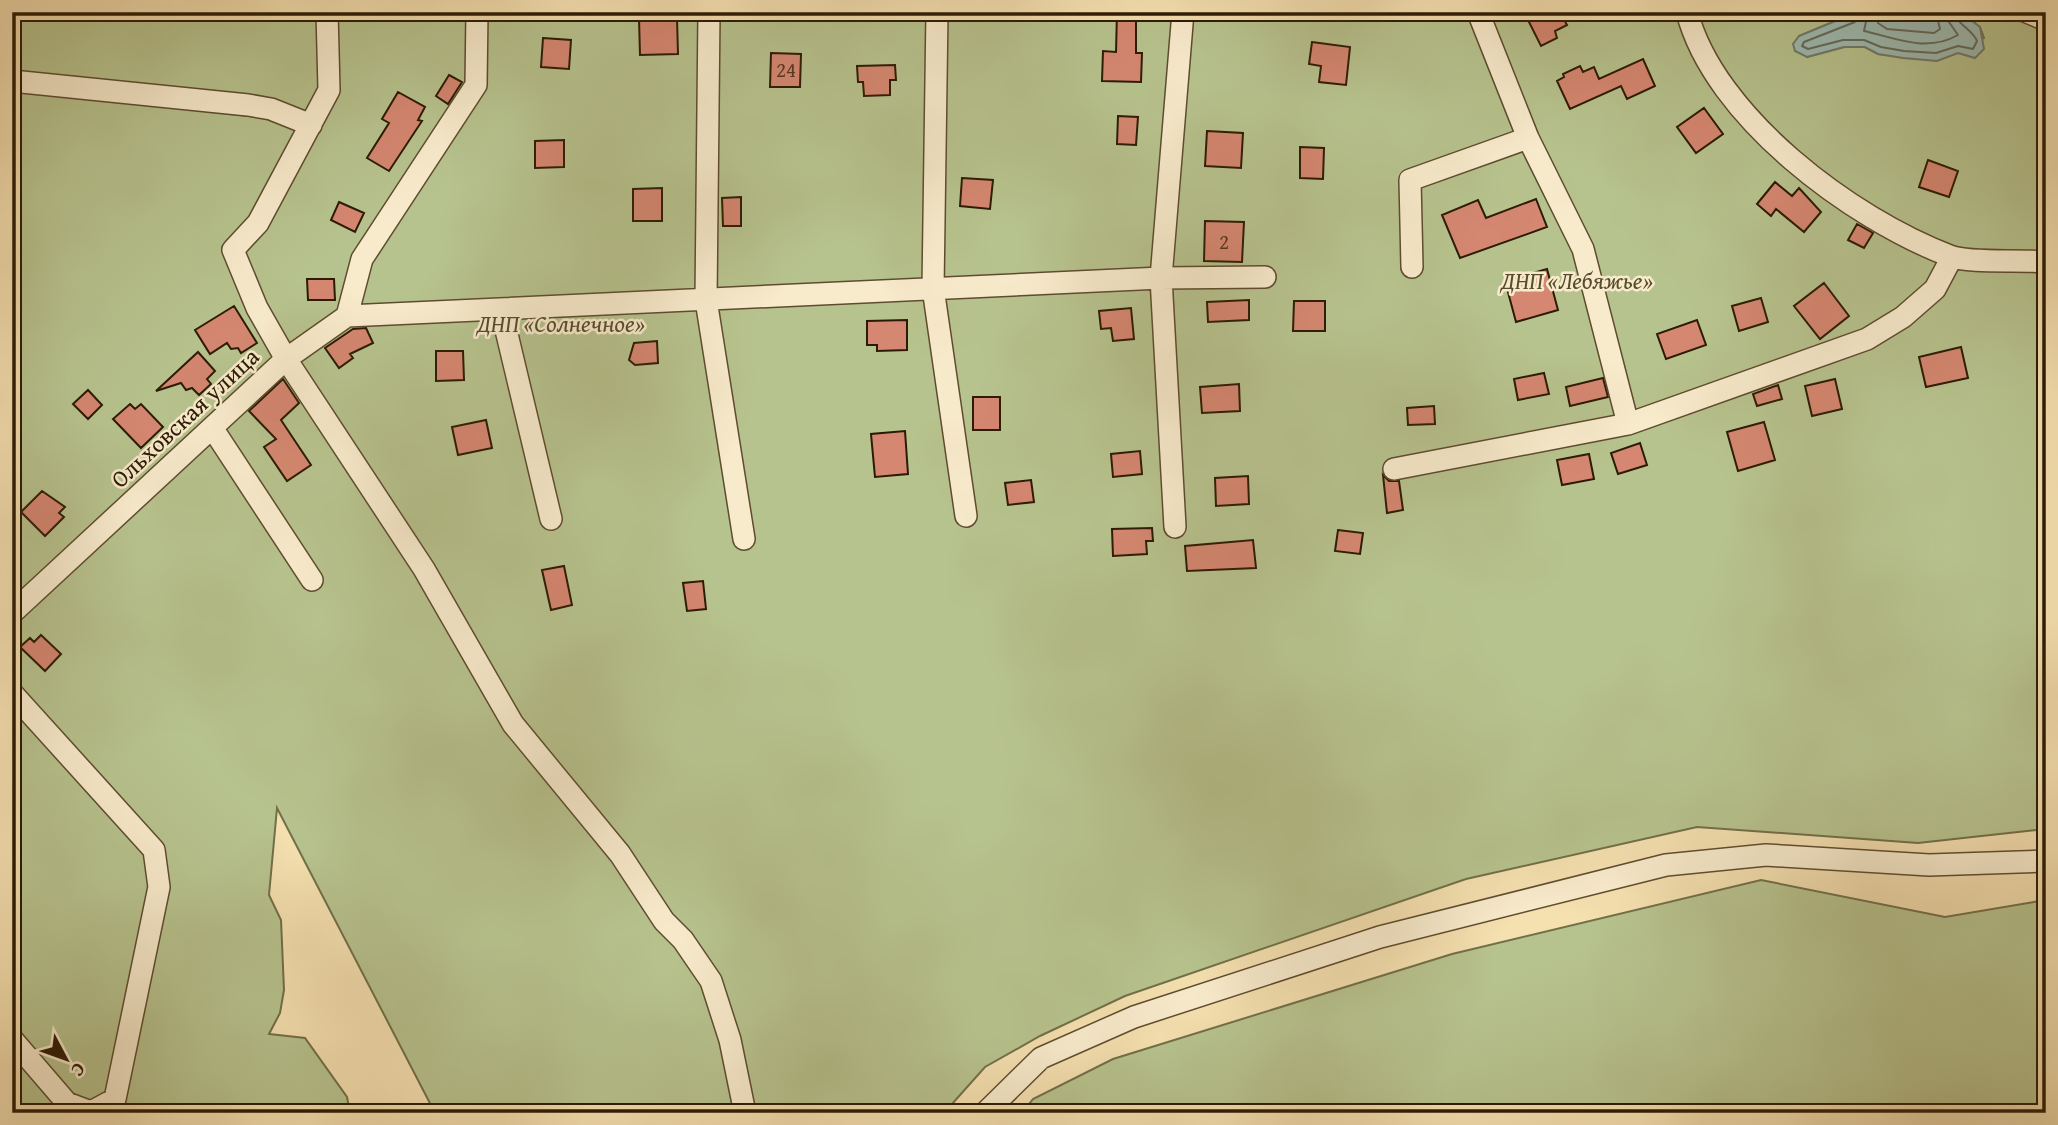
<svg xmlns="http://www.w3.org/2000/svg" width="2058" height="1125" font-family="'Gentium Book Plus',serif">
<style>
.green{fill:#b7c38e;stroke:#726f49;stroke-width:2}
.water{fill:#9dbbb2;stroke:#707b6c;stroke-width:2}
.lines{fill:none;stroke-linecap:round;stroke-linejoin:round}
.shore{stroke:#646b5b;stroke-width:2}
.building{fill:#d58771;stroke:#2c1b04;stroke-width:2}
.minor-casing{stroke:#5e4c2f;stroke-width:24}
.minor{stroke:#f8ebcc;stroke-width:21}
.labels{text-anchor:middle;stroke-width:5;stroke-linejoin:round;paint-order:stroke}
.number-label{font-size:21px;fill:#56361f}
.park-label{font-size:24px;font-style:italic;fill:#564d2d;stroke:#f8ebcc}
.street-label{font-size:24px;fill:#2c1b04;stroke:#f8ebcc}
</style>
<rect width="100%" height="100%" fill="#f5e0b0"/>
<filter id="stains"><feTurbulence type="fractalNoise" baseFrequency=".00286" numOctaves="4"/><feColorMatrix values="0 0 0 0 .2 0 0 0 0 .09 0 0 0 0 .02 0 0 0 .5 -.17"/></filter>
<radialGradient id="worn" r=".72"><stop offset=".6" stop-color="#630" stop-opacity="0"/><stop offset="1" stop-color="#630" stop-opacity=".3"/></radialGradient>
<path class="green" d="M12,12H1857L1799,36L1807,57L1844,47H1865L1878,54L1937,60L1984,38L1980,27L1960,12H2046V829L1918,843L1697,827L1466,879L1125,996L1040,1036L985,1067L944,1113H435L277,808L269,895L281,920L284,990L280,1013L269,1034L305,1038L347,1097L350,1113H12V89L312,123L12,71Z
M1761,880L1945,917L2046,900V1113H1022L1033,1099L1113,1059L1452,954Z"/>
<path class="water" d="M1857,12H1960L1980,27L1984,49L1975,58L1958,53L1937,61L1903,58L1878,54L1865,47H1844L1807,57L1795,51L1793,44L1799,36Z"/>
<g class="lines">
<path class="shore" d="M1859,12L1855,22L1804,42L1802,46L1808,49L1843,40H1864L1881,47L1904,51L1936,53L1958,46L1973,49L1977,41C1972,29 1957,25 1955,12
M1868,12L1864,31C1896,38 1926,53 1958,35L1949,22L1947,12
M1878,12V23L1887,29L1934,33L1940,29L1936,12"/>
</g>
<path class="building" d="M1117,12H1136V53H1142L1141,82L1102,81L1103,51L1116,52Z
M1524,12H1560L1567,25L1555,31L1557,38L1541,46Z
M639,18H677L678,54L640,55Z
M543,38L571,40L569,69L541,67Z
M1312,42L1350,47L1346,85L1319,82L1321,66L1309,64Z
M771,53L801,54L800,87H770Z
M1643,59L1655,86L1627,99L1621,86L1570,109L1557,81L1564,77L1563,74L1580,66L1583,72L1594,67L1599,79Z
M895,65L896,80H890V95L864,96L863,82H858L857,66Z
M449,75L462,82L448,104L436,96Z
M398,92L425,107L418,120L422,121L389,171L367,158L389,123L382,119Z
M1704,108L1723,134L1696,153L1677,127Z
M1118,116L1138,117L1136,145L1117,144Z
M1207,131L1243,133L1241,168L1205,166Z
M564,140V167L535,168V141Z
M1300,147L1324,148L1323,179L1300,178Z
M1928,160L1958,171L1949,197L1919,187Z
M962,178L993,180L990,209L960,206Z
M1775,182L1792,196L1799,188L1821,212L1804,232L1776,209L1771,216L1757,204Z
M662,188V221H633V189Z
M741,197V226H723L722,198Z
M1536,199L1547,227L1460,258L1442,215L1478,200L1486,218Z
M339,202L364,213L355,232L331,220Z
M1205,221L1244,222L1242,262L1204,261Z
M1857,224L1873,233L1864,248L1848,240Z
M1547,269L1558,310L1516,322L1505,281Z
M307,279H334L335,300H308Z
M1824,283L1849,316L1820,339L1794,306Z
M1761,298L1768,322L1739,331L1732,306Z
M1249,300V320L1208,322L1207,302Z
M1294,301H1325V331H1293Z
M234,306L257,343L241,353L238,348L231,349L227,343L210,354L195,330Z
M1131,308L1134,339L1113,341L1111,328L1101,329L1099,311Z
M907,320V350L877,351V345H867V321Z
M1697,320L1706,345L1666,359L1657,334Z
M366,328L373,343L350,354L353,358L339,368L325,348L353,329Z
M657,341L658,363L635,365L629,360L634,343Z
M1961,347L1968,378L1926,387L1919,357Z
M436,351H463L464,380L436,381Z
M198,352L215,371L207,379L211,384L199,395L192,388L186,390L181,383L156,391Z
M1544,373L1549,394L1518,400L1514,379Z
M1603,378L1608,397L1570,406L1566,387Z
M283,379L299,403L281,420L311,465L287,481L264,447L276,439L249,411Z
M1835,379L1842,409L1812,416L1805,386Z
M1239,384L1240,411L1202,413L1200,387Z
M1778,385L1782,399L1757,406L1753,394Z
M88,390L102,405L88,419L73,404Z
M973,397H1000V430H973Z
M130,404L135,409L141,404L163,427L141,448L113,419Z
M1434,406L1435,424L1408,425L1407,408Z
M486,420L492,448L458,455L452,427Z
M1764,422L1775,460L1738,471L1727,432Z
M905,431L908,474L875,477L871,434Z
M1640,443L1647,465L1618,474L1611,453Z
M1140,451L1142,474L1113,477L1111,454Z
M1589,454L1594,479L1562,485L1557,460Z
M1383,475L1389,481H1399L1403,510L1387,513Z
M1248,476L1249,504L1216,506L1215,478Z
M1031,480L1034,502L1008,505L1005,483Z
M42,491L65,507L59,513L64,517L45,536L21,512Z
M1152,528L1153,541H1146L1147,554L1113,556L1112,529Z
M1338,530L1363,533L1360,554L1335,551Z
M1253,540L1256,568L1187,571L1185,546Z
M564,566L572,605L551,610L542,570Z
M703,581L706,609L687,611L683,583Z
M41,635L61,654L45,671L20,647L30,638L34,642Z"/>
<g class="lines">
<defs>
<path id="minor" d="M327,12L329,90L258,223L233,250L257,308L286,359L424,569L513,724L620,854L664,921L683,940L711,981L730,1040L745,1113
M709,12L706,300L744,539
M937,12L933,288L966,516
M1478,12L1528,138L1583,249L1628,424
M1687,12C1714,117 1852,219 1950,256C1970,264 2021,259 2046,262
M2027,12L2046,20
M12,81L248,105L271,109L311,125
M1412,267L1410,180L1528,138
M501,309L551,519
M347,316L362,259L476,85L477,12
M213,429L312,580
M1394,469L1628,424L1867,339L1903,317L1935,289L1952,257
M1175,527L1161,278L1183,12
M12,613L286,359L347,316L1161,278L1265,277
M12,693L154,850L159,887L115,1099L91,1112L67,1103L12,1039
M985,1113L1041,1058L1134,1017L1380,937L1666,865L1766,855L1929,865L2046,861"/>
</defs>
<use href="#minor" class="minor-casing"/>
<use href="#minor" class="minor"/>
</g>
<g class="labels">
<g class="number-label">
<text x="786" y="77">24</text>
<text x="1224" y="249">2</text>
</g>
<g class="park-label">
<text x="1577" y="289">ДНП «Лебяжье»</text>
<text x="561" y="332">ДНП «Солнечное»</text>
</g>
<g class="street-label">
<text transform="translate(185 418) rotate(-43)" y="8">Ольховская улица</text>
</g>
</g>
<rect width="2058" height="1125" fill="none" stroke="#f5e0b0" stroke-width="42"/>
<rect x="14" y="14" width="2030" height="1097" fill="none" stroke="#2c1b04" stroke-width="3.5"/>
<rect x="21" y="21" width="2016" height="1083" fill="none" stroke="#2c1b04" stroke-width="2"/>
<g transform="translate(66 1059) rotate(131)" stroke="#f8ebcc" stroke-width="5" paint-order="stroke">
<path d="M0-5L12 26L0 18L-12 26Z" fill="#2c1b04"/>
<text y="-10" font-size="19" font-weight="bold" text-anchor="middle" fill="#2c1b04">С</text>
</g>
<rect width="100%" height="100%" filter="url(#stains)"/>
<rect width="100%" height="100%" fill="url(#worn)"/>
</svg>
